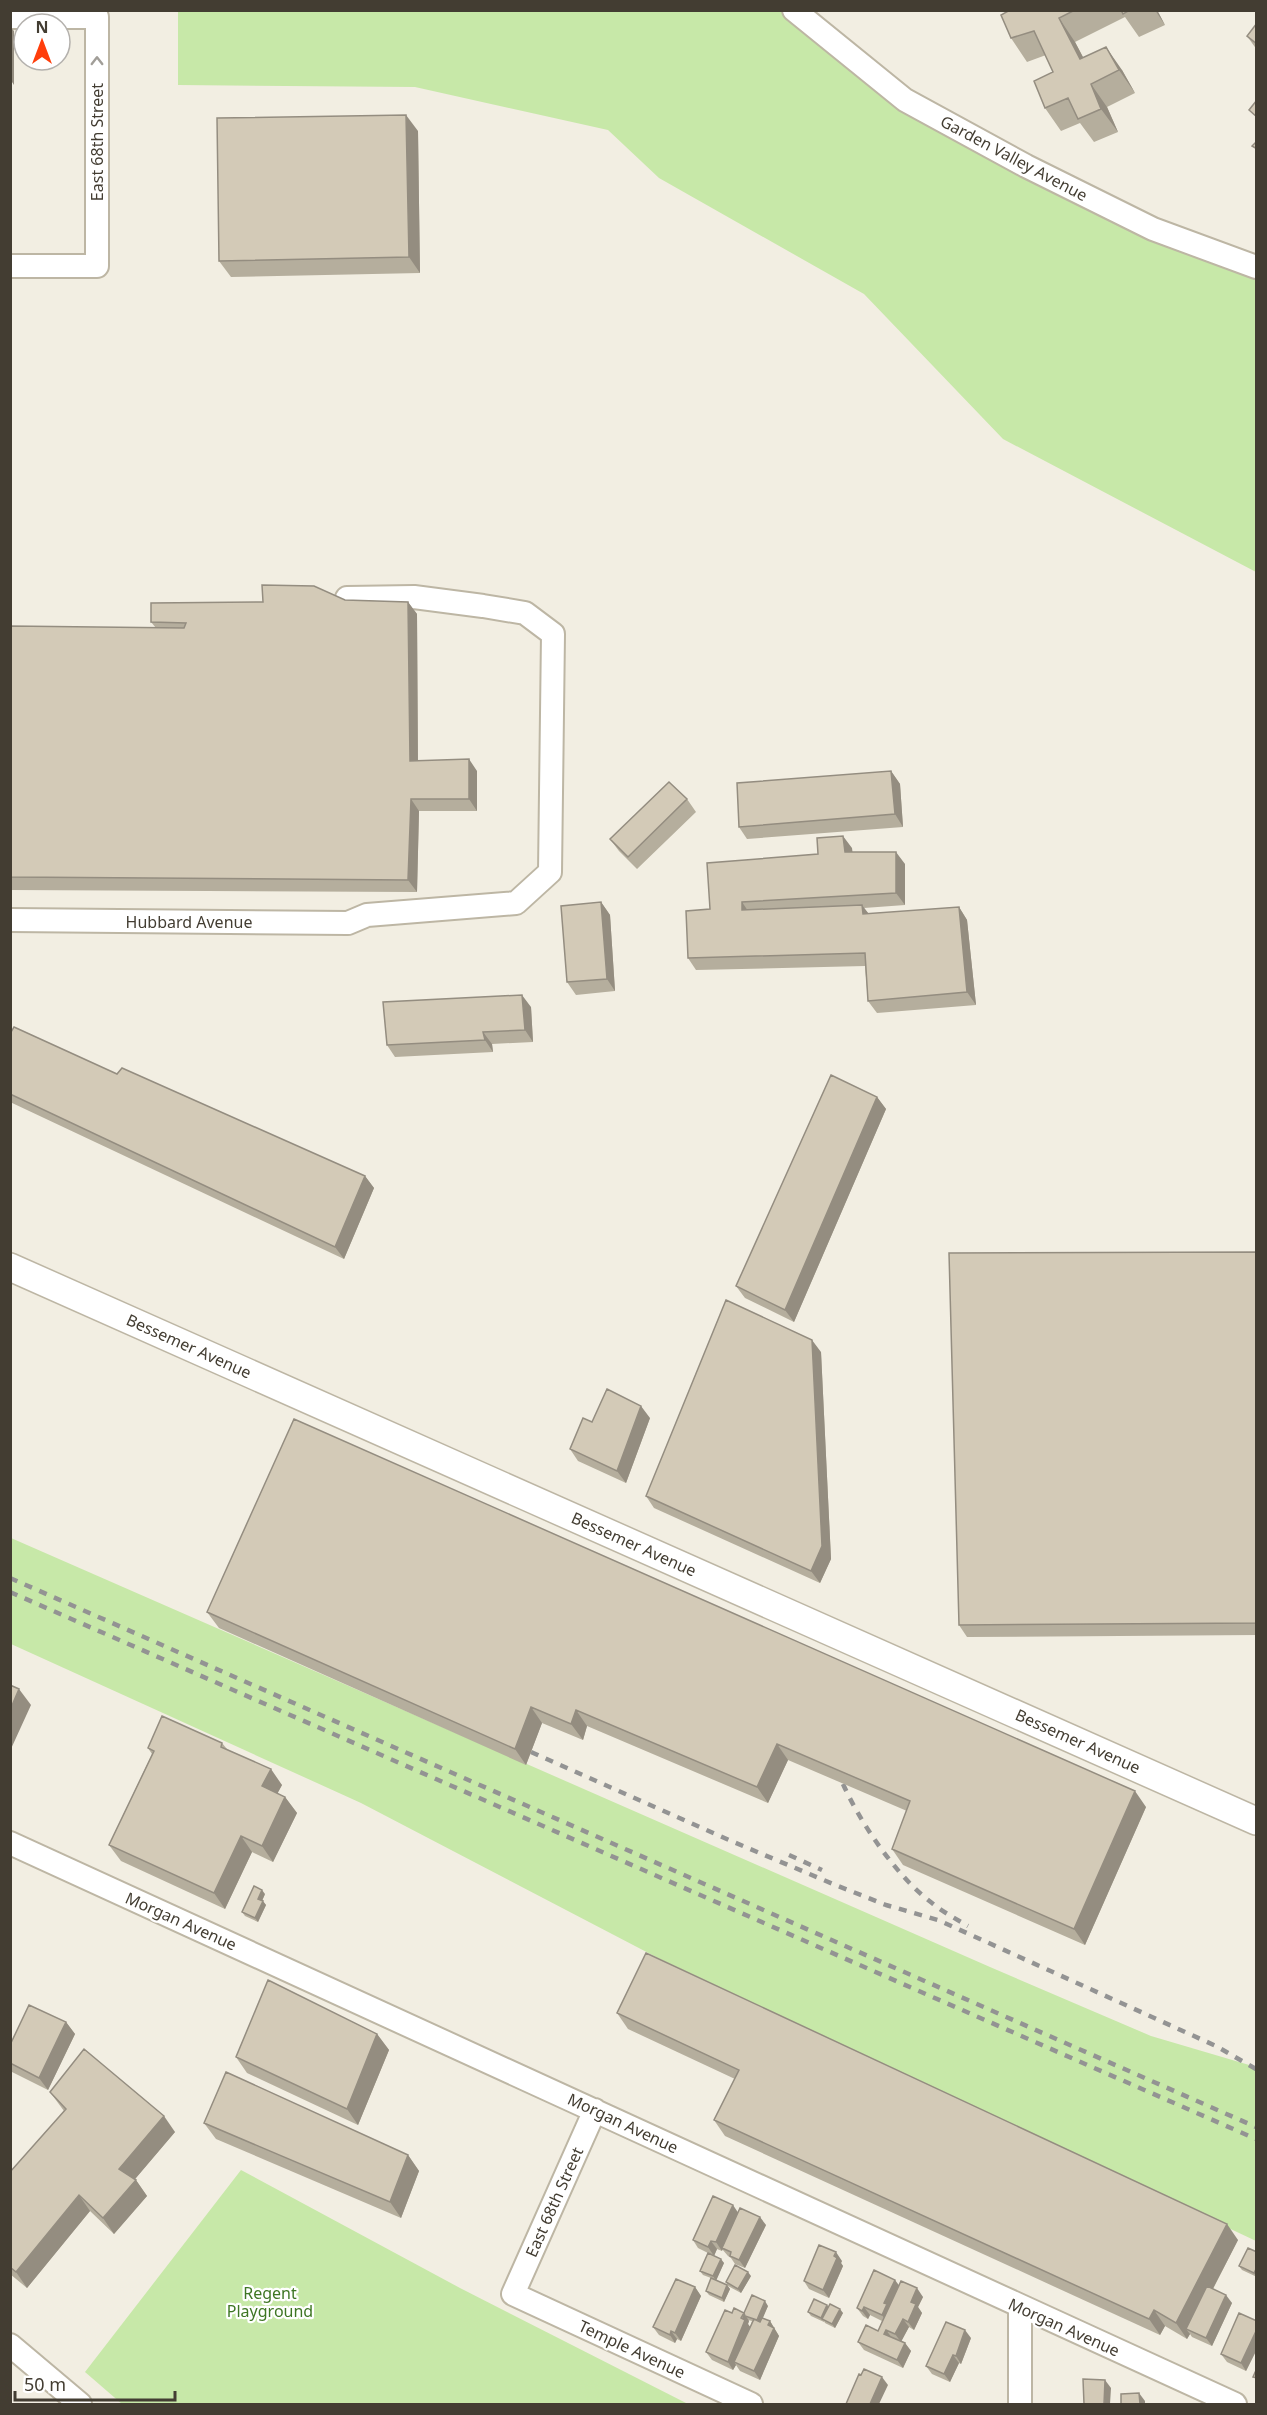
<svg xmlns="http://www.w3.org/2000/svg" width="1267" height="2415" font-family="'Noto Sans',sans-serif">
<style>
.green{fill:#c7e8a8}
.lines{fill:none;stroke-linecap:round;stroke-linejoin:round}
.minor-casing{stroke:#bdb6a4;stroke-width:26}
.tertiary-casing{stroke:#bdb6a4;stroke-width:30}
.minor{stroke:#fff;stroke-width:22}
.tertiary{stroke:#fff;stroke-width:27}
.rail{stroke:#939393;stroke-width:4.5;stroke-dasharray:8 8;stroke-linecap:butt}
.wall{fill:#b5ae9d;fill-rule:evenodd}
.shaded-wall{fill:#948d80}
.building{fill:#d3cab7;stroke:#948d80;stroke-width:1.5}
.oneway{stroke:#a19e98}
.labels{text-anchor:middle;stroke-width:4.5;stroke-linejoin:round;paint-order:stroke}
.street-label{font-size:16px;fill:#433d32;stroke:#fff}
.park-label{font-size:16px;fill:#3e7624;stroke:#fff}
</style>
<rect width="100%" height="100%" fill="#f2eee2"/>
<path class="green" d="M178,11H794L905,100L1256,267V572L1003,439L864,294L659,178L608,130L415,87L178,85Z
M11,1538L990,1967L1151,2036L1256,2067V2241L658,1958L361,1803L11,1644Z
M241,2170L460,2288L688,2404H122L85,2372Z"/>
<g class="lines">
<defs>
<path id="minor" d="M794,10L905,100L1026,166L1153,229L1256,267
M10,17H97V266H10
M10,920L348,923L367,915L516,903L550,872L553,634L525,613L483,606L414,597L347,598
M10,1843L1235,2404
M595,2110L513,2294L751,2404
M1020,2307V2404
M10,2345L80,2404"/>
<path id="tertiary" d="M10,1267L1256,1821"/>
</defs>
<use href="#minor" class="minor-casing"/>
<use href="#tertiary" class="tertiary-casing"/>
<use href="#minor" class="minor"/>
<use href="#tertiary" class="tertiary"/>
<path class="rail" d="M10,1578L1256,2127
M10,1592L1256,2139
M531,1752L729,1840L833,1884L886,1905L938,1920L1216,2046L1256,2069
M843,1784C861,1824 897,1877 932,1903C943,1912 956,1919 968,1926
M789,1855L822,1870"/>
</g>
<path class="wall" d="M1010,10H1157L1165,25L1139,37L1125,17L1075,42L1083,57L1122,70L1135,93L1107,107L1118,132L1094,142L1080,123L1061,131L1045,108L1053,72L1046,55L1027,62L1011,38Z
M1257,23V50L1247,36Z
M418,131L420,273L231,277L219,261Z
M345,600L408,602L417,614L418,760L477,771V811H419L417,892L10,890V626L156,628L151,622Z
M891,771L900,784L903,827L747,839L739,827Z
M687,799L696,812L637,869L619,851L610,839Z
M852,848V852L905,864V905L864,908L869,914L959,907L967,920L976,1005L877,1013L868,1001L865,966L696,970L688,958L710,909L818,854Z
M601,902L610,915L615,991L576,995L567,982Z
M531,1007L533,1042L492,1044L493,1052L395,1057L387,1045Z
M10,1034L117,1074L365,1176L374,1188L344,1259L10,1102Z
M877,1097L886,1109L794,1322L745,1298L736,1286Z
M1257,1252V1635L967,1637L959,1625Z
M821,1352L831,1559L820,1583L654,1508L646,1496Z
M650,1418L626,1483L578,1461L570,1449L592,1422Z
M207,1612L1146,1807L1085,1945L903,1865L892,1849L907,1811L788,1760L768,1803L587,1726L583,1740L542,1723L526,1765L219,1628Z
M222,1743L227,1749L282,1785L277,1793L285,1797L297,1813L273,1862L252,1852L225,1909L121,1861L109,1845L152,1754L148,1748Z
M265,1894L262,1901L266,1905L258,1922L245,1916L242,1912Z
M617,2013L1238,2240L1213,2289L1232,2303L1212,2346L1192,2337L1190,2334L1187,2339L1165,2326L1160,2335L725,2136L714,2120L735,2079L628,2029Z
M66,2022L75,2034L48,2090L12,2072L10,2070V2045Z
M377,2034L389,2050L358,2125L247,2073L236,2057Z
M50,2092L175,2132L135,2179L147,2196L114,2234L90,2211L27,2288L10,2274V2172L64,2111Z
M204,2123L408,2155L419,2171L401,2218L216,2139Z
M738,2213L766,2225L745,2268L735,2264L731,2258L728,2256L722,2249V2251L717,2249L714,2256L724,2263L716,2280L727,2285L730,2289L724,2302L709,2295L706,2291L711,2278L703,2275L700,2271L712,2255L698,2248L693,2240Z
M1257,2252V2277L1242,2270L1239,2266Z
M842,2261L841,2263L843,2266L829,2298L809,2289L804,2281Z
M751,2276L741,2293L728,2286L726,2282Z
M899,2285L923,2297L918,2307L922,2313L914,2330L909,2327L901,2341L905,2343L911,2351L903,2368L864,2350L858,2342L878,2331L882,2321L870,2315L868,2319L863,2316L857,2308Z
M695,2287L701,2296L681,2341L677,2339L675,2343L659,2335L653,2327Z
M768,2306L762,2318L770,2321L779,2336L760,2380L740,2371L736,2365L733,2370L712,2360L706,2352L732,2313H744ZM748,2320L752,2321L750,2327L748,2324L749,2321Z
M828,2307L843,2313L835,2328L825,2323L824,2321V2322L811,2316L808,2312Z
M1257,2321V2349L1246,2371L1227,2362L1221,2354Z
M971,2338L961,2364L959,2363L950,2382L932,2374L926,2366Z"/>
<path class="shaded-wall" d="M1155,10H1157L1165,25Z
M1059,18L1075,42L1096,82L1080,59Z
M10,27L14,31V85L10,79Z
M1106,47L1122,70L1135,93L1119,70Z
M1091,84L1107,107L1118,132L1101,109Z
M406,115L418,131L420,273L409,257Z
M408,602L417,614L418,773L410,761Z
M469,759L477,771V811L469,799Z
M891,771L900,784L903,827L895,814Z
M411,799L419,811L417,892L408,880Z
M843,836L852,848L854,864L845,852Z
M896,852L905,864V905L896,893Z
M601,902L610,915L615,991L607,979Z
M742,902L750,914L742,910Z
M862,905L871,917L863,914Z
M959,907L967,920L976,1005L967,992Z
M522,995L531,1007L533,1042L525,1030Z
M483,1032L492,1044L493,1052L485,1040Z
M877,1097L886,1109L794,1322L785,1310Z
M365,1176L374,1188L344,1259L335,1247Z
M812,1340L821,1352L831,1559L820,1583L811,1571Z
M641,1406L650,1418L626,1483L617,1471Z
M19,1689L31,1705L10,1751V1710Z
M531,1707L542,1723L526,1765L515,1749Z
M576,1710L587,1726L583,1740L571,1724Z
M777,1744L788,1760L768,1803L757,1787Z
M271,1769L282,1785L273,1802L262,1786Z
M1135,1791L1146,1807L1085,1945L1074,1929Z
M285,1797L297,1813L273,1862L262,1846Z
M241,1836L252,1852L225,1909L214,1893Z
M262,1890L265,1894L261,1903L258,1899Z
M263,1901L266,1905L258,1922L255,1918Z
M66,2022L75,2034L48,2090L39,2078Z
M377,2034L389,2050L358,2125L347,2109Z
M164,2116L175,2132L130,2185L119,2169Z
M408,2155L419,2171L401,2218L390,2202Z
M136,2180L147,2196L114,2234L103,2218Z
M79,2195L90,2211L27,2288L16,2272Z
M733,2205L739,2214L722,2251L716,2242Z
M760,2217L766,2225L745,2268L739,2260Z
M1227,2224L1238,2240L1191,2331L1186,2329L1190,2334L1187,2339L1176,2323Z
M711,2241L717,2249L714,2256L708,2247Z
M836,2252L842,2261L841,2263L843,2266L829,2298L823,2290Z
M721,2259L724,2263L716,2281L713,2276Z
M1257,2267V2277L1254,2273Z
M748,2272L751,2276L741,2293L738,2289Z
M895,2280L901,2288L888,2324L882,2315L884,2303Z
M727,2285L730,2289L724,2302L722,2298Z
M695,2287L701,2296L681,2341L675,2333Z
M917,2288L923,2297L918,2307L922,2313L914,2330L908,2322L911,2302Z
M1226,2295L1232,2303L1212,2346L1206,2338Z
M765,2301L768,2306L760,2325L757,2321Z
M827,2305L830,2309L822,2319L824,2322L821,2318Z
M864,2307L870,2315L868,2319L862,2311Z
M840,2309L843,2313L835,2328L832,2324Z
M1154,2310L1165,2326L1160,2335L1149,2319Z
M744,2313L749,2321L748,2324L751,2328L734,2362L736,2365L733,2370L728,2362Z
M903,2319L909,2327L901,2342L895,2334Z
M770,2321L779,2336L760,2380L754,2371Z
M1257,2329V2349L1246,2371L1241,2363Z
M886,2330L892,2338L884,2334Z
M965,2330L971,2338L961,2364L956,2356Z
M671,2331L677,2339L675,2343L670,2335Z
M905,2343L911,2351L903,2368L897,2360Z
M953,2355L959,2363L950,2382L944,2374Z
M882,2377L888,2385L879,2404H870Z
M1105,2380L1111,2388L1110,2404H1104Z
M1139,2393L1145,2401V2404H1140Z"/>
<path class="building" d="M1010,10H1075L1059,18L1080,59L1106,47L1119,70L1091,84L1101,109L1078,119L1068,98L1045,108L1034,81L1053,72L1034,31L1011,38L1001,15Z
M1121,10H1130L1123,14Z
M1257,23V44L1247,36Z
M1257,100V117L1249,110Z
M406,115L409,257L219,261L217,118Z
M1257,141V149L1252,146Z
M262,585L314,586L345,600L408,602L410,761L469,759V799H411L408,880L10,877V626L184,628L186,623L151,622V603L263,602Z
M891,771L895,814L739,827L737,783Z
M669,782L687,799L628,857L610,839Z
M843,836L845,852H896V893L742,902V910L862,905L863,914L959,907L967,992L868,1001L865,953L688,958L686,911L710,909L707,863L818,854L817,838Z
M601,902L607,979L567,982L561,906Z
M522,995L525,1030L483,1032L485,1040L387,1045L383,1002Z
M14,1027L117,1074L122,1068L365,1176L335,1247L10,1094V1034Z
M831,1075L877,1097L785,1310L736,1286Z
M1257,1252V1623L959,1625L949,1253Z
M726,1300L812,1340L822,1546L811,1571L646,1496Z
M607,1389L641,1406L617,1471L570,1449L583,1418L592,1422Z
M294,1419L1135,1791L1074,1929L892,1849L910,1801L777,1744L757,1787L576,1710L571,1724L531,1707L515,1749L207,1612Z
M10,1685L19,1689L10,1710Z
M162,1716L222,1743L221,1747L271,1769L262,1786L285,1797L262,1846L241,1836L214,1893L109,1845L154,1751L148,1748Z
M254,1886L262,1890L258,1899L263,1901L255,1918L242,1912Z
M646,1953L1227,2224L1176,2323L1154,2310L1149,2319L714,2120L739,2070L617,2013Z
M268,1980L377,2034L347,2109L236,2057Z
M29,2005L66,2022L39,2078L10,2063V2045Z
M84,2049L164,2116L119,2169L136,2180L103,2218L79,2195L16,2272L10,2267V2172L66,2109L50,2092Z
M226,2072L408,2155L390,2202L204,2123Z
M713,2196L733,2205L716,2242L711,2241L708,2247L693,2240Z
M740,2208L760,2217L739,2260L730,2256L731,2252L722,2248Z
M819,2245L836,2252L834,2256L837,2258L823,2290L804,2281Z
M1248,2248L1257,2252V2267L1254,2273L1239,2266Z
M708,2253L721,2259L713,2276L700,2271Z
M735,2265L748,2272L738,2289L726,2282Z
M874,2270L895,2280L884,2303L887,2304L882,2315L864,2307L862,2311L857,2308Z
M711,2278L727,2285L722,2298L706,2291Z
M676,2279L695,2287L675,2333L671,2331L670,2335L653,2327Z
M901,2281L917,2288L911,2302L916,2304L908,2322L903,2319L895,2334L886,2330L884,2334L905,2343L897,2360L858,2342L866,2325L878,2331Z
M1207,2286L1226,2295L1206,2338L1186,2329Z
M752,2295L765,2301L757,2320L745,2316L744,2313Z
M814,2299L827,2305L821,2318L808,2312Z
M830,2304L840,2309L832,2324L822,2319Z
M734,2308L744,2313L741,2318L745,2320L728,2362L706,2352L725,2310L732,2313Z
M1239,2313L1257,2321V2329L1241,2363L1221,2354Z
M762,2318L770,2321L768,2325L774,2328L754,2371L734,2362L754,2319L760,2322Z
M946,2322L965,2330L956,2356L953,2355L944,2374L926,2366Z
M1257,2368V2378L1253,2377Z
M864,2369L882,2377L870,2404H846L859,2374L861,2375Z
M1083,2379L1105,2380L1104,2404H1084Z
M1139,2393L1140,2404H1121V2394Z"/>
<defs><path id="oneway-chevron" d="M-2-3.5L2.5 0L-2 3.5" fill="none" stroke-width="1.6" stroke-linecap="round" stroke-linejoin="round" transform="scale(1.5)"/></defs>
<use class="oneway" href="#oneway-chevron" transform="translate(97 61) rotate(-90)"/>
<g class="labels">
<g class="street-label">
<text transform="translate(97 142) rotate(-90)" y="6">East 68th Street</text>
<text transform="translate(1014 158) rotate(28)" y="6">Garden Valley Avenue</text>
<text x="189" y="928">Hubbard Avenue</text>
<text transform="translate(189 1346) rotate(24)" y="6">Bessemer Avenue</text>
<text transform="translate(634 1544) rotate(24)" y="6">Bessemer Avenue</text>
<text transform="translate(1078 1741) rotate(24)" y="6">Bessemer Avenue</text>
<text transform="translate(181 1921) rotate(24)" y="6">Morgan Avenue</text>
<text transform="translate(623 2123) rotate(25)" y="6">Morgan Avenue</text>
<text transform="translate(554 2202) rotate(-66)" y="6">East 68th Street</text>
<text transform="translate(1064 2327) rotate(24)" y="6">Morgan Avenue</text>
<text transform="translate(632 2349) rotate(25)" y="6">Temple Avenue</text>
</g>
<g class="park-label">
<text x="270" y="2299">Regent<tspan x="270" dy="18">Playground</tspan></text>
</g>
</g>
<rect width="1267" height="2415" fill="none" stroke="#433d32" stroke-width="24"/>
<g transform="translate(42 42)"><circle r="28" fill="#ffffff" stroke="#b4b1ad" stroke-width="1.5"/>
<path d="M0-4.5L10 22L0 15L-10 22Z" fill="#ff3e0b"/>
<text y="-9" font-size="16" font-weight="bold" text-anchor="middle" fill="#433d32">N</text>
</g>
<path d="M15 2391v9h160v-9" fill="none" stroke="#433d32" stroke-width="3"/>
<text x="24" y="2391" font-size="18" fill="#433d32" stroke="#ffffff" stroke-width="4.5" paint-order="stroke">50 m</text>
</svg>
